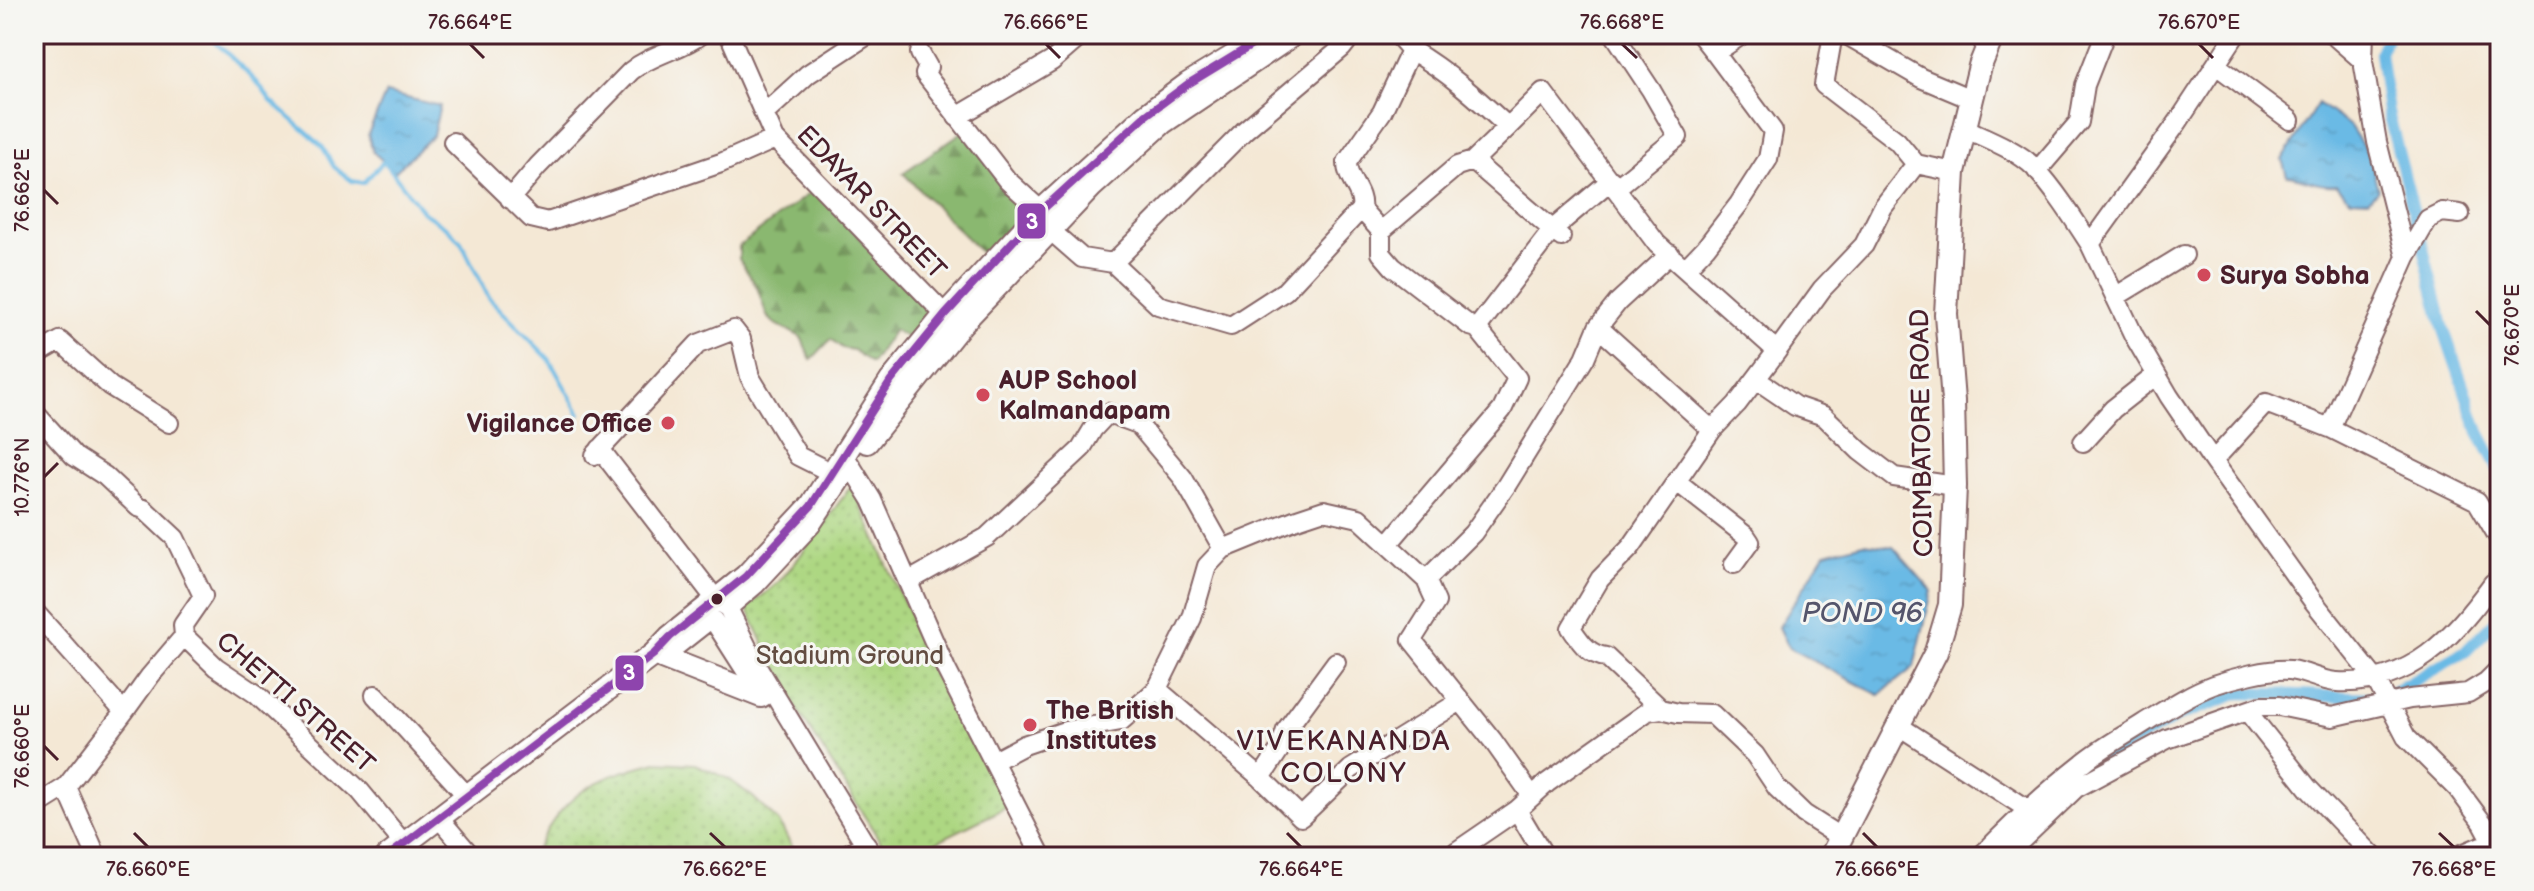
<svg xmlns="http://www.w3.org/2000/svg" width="2534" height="891" font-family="'Balsamiq Sans',sans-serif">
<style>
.forest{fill:url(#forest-firs);stroke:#6a6c4e;stroke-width:2}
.park{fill:url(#park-dots);stroke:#7c7b56;stroke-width:2}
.water{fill:url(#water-ripples);stroke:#5a6c88;stroke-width:2}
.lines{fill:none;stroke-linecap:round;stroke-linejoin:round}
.stream{stroke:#6abae5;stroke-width:4}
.canal{stroke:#6abae5;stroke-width:12}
.minor-casing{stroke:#866566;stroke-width:22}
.major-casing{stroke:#866566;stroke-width:26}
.minor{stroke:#fff;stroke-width:18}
.major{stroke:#fff;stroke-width:22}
.bus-1-casing{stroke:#f6f6f2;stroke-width:14}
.bus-1{stroke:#8e44ad;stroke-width:8}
.ticks{fill:none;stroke:#4a1f2b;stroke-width:3}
.poi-dot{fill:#d1495b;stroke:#f6f6f2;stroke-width:3}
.bus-dot{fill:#4a1f2b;stroke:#f6f6f2;stroke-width:3}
.labels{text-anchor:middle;stroke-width:6;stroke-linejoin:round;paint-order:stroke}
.street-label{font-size:26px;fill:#4a1f2b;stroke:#f6f6f2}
.poi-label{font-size:26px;font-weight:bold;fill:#4a1f2b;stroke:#f6f6f2;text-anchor:start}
.park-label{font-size:26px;fill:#634d41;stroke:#f6f6f2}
.water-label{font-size:28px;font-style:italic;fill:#55556c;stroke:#f6f6f2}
.neighbourhood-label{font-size:28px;letter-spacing:2px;fill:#4a1f2b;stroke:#f6f6f2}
.line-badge{stroke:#f6f6f2;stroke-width:3}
.badge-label{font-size:22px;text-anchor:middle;font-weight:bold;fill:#fff}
.neatline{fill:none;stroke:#4a1f2b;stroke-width:3}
.ticks-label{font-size:20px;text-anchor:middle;fill:#4a1f2b}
</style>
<defs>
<pattern id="forest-firs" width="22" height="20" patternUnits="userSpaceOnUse" patternTransform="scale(2)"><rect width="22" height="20" fill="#8ab870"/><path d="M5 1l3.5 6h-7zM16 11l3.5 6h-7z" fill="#73955c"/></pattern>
<pattern id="park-dots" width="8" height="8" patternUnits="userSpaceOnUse" patternTransform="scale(2)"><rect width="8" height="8" fill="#add782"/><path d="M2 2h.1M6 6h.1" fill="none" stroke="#96b870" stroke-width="1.8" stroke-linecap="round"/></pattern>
<pattern id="water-ripples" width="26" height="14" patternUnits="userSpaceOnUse" patternTransform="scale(2)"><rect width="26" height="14" fill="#6abae5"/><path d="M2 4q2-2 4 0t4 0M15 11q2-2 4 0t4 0" fill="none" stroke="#5d9fc5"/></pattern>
</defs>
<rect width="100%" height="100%" fill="#f6f6f2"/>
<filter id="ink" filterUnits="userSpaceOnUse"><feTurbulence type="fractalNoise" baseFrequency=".0125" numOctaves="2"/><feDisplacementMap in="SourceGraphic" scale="16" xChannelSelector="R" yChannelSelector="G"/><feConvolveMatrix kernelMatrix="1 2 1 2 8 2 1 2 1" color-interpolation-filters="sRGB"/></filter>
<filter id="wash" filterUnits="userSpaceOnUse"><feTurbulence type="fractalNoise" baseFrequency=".006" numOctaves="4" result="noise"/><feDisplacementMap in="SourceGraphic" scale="32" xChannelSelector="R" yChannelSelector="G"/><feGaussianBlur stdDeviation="1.8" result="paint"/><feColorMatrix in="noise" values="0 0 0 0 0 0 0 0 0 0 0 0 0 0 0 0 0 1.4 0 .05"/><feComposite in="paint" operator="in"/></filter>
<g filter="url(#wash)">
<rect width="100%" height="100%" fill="#f4e8d5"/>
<path class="forest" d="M962,132L1034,216L988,260L903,173Z
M815,189L935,318L913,341L894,330L871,363L853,350L842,348L831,339L811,360L801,337L774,323L767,316L757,287L739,259V246Z"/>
<path class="park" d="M852,485L898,590L1007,807L906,857H890L786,691L747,608L778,583L794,564Z
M656,762L695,764L729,779L753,797L779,822L797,857H533C560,795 593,778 656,762Z"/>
<path class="water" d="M386,93L440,106L433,135L395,172L373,152L368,134Z
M2318,103L2350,126L2370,157L2378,190L2368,200L2351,199L2336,185C2318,187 2305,178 2287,176L2282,160Z
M1864,543L1893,547L1932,591L1914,667L1879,695L1789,648L1779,627L1825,553Z"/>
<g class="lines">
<path class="stream" d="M207,34L257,82L271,101L322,146L334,167L352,181L363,183L384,161L424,213L447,228L461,242L489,298L549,359L580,414"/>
<path class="canal" d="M2388,34L2380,52L2388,112L2444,330L2479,432L2500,472
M2394,692L2466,651L2500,617
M2086,775L2127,745L2179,716L2240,693L2377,698"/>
</g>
</g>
<g filter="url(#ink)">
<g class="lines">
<defs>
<path id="minor" d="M729,34L775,139L955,325
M1614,34L1651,90L1678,137L1616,188
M1700,34L1715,53
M1845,34L1921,78L1971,99
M2332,34L2363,61
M2364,34L2363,61L2377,142L2406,257
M1411,50C1448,72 1477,98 1508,127L1473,161L1561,237
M920,53L928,67L925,74L1007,180L1050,219
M2216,65L2290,120
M764,114L808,74L869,34
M957,117L1052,61L1083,34
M1508,127L1543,92L1657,244L1777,351L1737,404L1712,430L1631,547L1600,579L1571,628C1580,641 1588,655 1606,657L1661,709
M1964,128C1988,139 2017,150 2035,168C2056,191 2073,218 2090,244L2178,122L2236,34
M453,142L531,218L548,222L721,163L775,139
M1916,164L1954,172
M2037,171L2079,122L2085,85L2105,34
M510,199L538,166L631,71C652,54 680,50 702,34
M1361,209L1381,231V253L1393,267L1470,326L1477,328L1517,378L1502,410L1388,544
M1050,230L1082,258L1113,263L1158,305L1231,326L1285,291L1361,209C1364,191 1346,180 1347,162L1382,112L1411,50L1397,34
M1381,231L1457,166L1473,161
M2090,244L2134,336L2169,396L2213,461L2313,601L2376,680L2406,737L2457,788L2483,823L2490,836L2500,832
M1113,263L1245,130L1342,48L1353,34
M1686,268L1706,247L1739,204L1768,159L1773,131L1715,53L1743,34
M2115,297L2184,255
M1598,327L1712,430
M1477,328L1553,229L1611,180
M1777,351L1822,289L1864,245L1883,207L1916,164L1897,141L1824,85L1833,34
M34,356L60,341L110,386L169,423
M1757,380L1795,406L1824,416L1860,451L1894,477L1955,486
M34,412L74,456L105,476L138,507L144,509L175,538L203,596L183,625L184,636
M2330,428L2477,501L2500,540
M2083,442L2113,409L2156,375
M600,449L717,601L725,606
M595,455L698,344L734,330L741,339L750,377L798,456L832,473
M846,458L872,500L946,669L1042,857
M2213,461L2266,403L2330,428L2406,257L2428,219L2442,212L2460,214
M850,466L811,525L755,585L728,608L754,661L873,857
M1676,481L1746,536L1750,542L1734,564
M909,581L987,537L1081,449L1093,429L1108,413L1138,424L1183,478L1223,549
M34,611L124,712L66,787L97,857
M654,654L675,647L708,621H714L751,679
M1157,689L1192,618L1207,566L1223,549L1294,520L1324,510L1359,518L1426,580
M375,695L468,797
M2247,711L2308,788L2374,857
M124,712L150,676L184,636L216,667L256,694L360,791L404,844
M1899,726L2029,810
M994,761L1024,745L1065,731L1121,721L1157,689L1261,778L1301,817L1351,769L1459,702
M1261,778L1280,749L1286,730L1336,662
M1532,796L1493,741L1412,640L1436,602L1426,580L1473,533L1506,486L1585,358L1598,327L1618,302L1670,254
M34,807L66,787
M1517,810L1545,857
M439,818L472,857
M842,857L866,844
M1453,857L1457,851L1517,810L1547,783L1648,711L1661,709L1678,713L1712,714L1755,755L1777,788L1804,814L1840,837
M1980,857C2012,824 2046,792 2083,763C2101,748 2124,736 2144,723C2165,710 2189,694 2213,685C2233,678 2270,668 2290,670C2307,672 2320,681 2337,682C2410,686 2454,637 2493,583
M2004,857L2076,788L2167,739L2261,706H2279L2332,717L2410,699L2468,693L2486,682L2500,668
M2455,857L2481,846"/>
<path id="major" d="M867,442L962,323L1092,186L1162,123L1294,34
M654,654L761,696
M387,857L654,654L670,637L746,576L811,506L891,381L945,315L1041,211L1145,116L1188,84L1270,34
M1831,857L1936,652L1950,605L1955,486L1953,401L1946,314L1954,172L1980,66L1993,34"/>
</defs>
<use href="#minor" class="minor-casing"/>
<use href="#major" class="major-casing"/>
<use href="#minor" class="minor"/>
<use href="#major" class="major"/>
<defs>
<path id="bus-1" d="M387,857L654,654L670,637L746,576L811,506L891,381L945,315L1041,211L1145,116L1188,84L1270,34"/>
</defs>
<use href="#bus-1" class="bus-1-casing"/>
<use href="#bus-1" class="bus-1"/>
</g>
</g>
<path class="ticks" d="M470,44L484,58M1046,44L1060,58M1622,44L1637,58M2199,44L2213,58M44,190L58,204M2476,311L2490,325M44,477L58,463M44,746L58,760M134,833L148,847M710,833L725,847M1287,833L1301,847M1863,833L1877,847M2439,833L2454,847"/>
<g class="poi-dot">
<circle cx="2204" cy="275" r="8"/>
<circle cx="983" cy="395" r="8"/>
<circle cx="668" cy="423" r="8"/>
<circle cx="1030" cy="725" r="8"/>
</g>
<circle class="bus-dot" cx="717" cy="599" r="7"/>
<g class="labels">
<g class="street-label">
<text transform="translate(872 202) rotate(46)" y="9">EDAYAR STREET</text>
<text transform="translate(1921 433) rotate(-91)" y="9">COIMBATORE ROAD</text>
<text transform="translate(296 702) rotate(41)" y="9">CHETTI STREET</text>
</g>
<g class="poi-label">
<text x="2220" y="284">Surya Sobha</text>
<text x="999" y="389">AUP School<tspan x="999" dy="30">Kalmandapam</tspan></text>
<text x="652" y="432" text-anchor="end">Vigilance Office</text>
<text x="1046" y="719">The British<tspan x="1046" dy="30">Institutes</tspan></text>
</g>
<g class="park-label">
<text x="850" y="664">Stadium Ground</text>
</g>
<g class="water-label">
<text x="1862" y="622">POND 96</text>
</g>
<g class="neighbourhood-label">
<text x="1344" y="750">VIVEKANANDA<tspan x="1344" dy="32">COLONY</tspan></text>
</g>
</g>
<g class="line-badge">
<rect x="1016" y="202" width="31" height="38" rx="8" fill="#8e44ad"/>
<rect x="614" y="654" width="31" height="38" rx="8" fill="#8e44ad"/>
</g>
<g class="badge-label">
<text x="1032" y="229">3</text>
<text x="629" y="680">3</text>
</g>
<rect width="2534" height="891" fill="none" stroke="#f6f6f2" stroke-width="88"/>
<rect x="44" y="44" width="2446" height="803" class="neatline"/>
<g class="ticks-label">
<text x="470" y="29">76.664°E</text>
<text x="1046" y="29">76.666°E</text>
<text x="1622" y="29">76.668°E</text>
<text x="2199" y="29">76.670°E</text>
<text transform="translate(22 190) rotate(-90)" y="7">76.662°E</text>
<text transform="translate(2512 325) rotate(-90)" y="7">76.670°E</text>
<text transform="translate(22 477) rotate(-90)" y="7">10.776°N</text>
<text transform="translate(22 746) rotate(-90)" y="7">76.660°E</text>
<text x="148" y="876">76.660°E</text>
<text x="725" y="876">76.662°E</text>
<text x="1301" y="876">76.664°E</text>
<text x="1877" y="876">76.666°E</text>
<text x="2454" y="876">76.668°E</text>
</g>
</svg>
